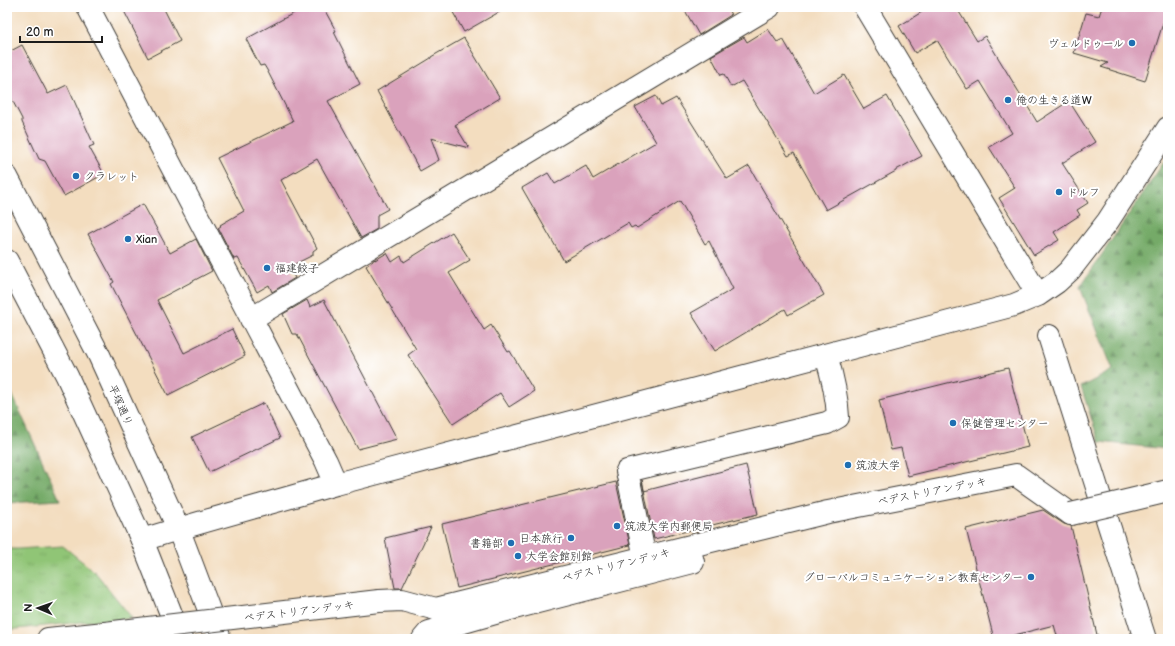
<svg xmlns="http://www.w3.org/2000/svg" width="1175" height="646" font-family="'Balsamiq Sans','Klee One',sans-serif">
<style>
.grass{fill:url(#grass-tufts);stroke:#567049}
.forest{fill:url(#forest-firs);stroke:#486342}
.building{fill:#daa2bc}
.lines{fill:none;stroke-linecap:round;stroke-linejoin:round}
.minor-casing{stroke:#3c3934;stroke-width:24}
.major-casing{stroke:#3c3934;stroke-width:24}
.minor{stroke:#fff;stroke-width:22}
.major{stroke:#fff;stroke-width:22}
.minor-bridge-casing{stroke:#3c3934;stroke-width:24;stroke-linecap:butt}
.minor-bridge{stroke:#fff;stroke-width:22}
.poi-dot{fill:#1f6fb2;stroke:#fff;stroke-width:1.5}
.labels{text-anchor:middle;stroke-width:4;stroke-linejoin:round;paint-order:stroke}
.poi-label{font-size:11px;fill:#1c1c1c;stroke:#fff;text-anchor:start}
.street-label{font-size:11px;fill:#1c1c1c;stroke:#fff}
</style>
<defs>
<pattern id="grass-tufts" width="24" height="20" patternUnits="userSpaceOnUse"><rect width="24" height="20" fill="#90c576"/><path d="M3 7l-1-3M5 7V3M7 7l1-3M15 17l-1-3M17 17v-4M19 17l1-3" fill="none" stroke="#7ca966"/></pattern>
<pattern id="forest-firs" width="22" height="20" patternUnits="userSpaceOnUse"><rect width="22" height="20" fill="#74aa67"/><path d="M5 1l3.5 6h-7zM16 11l3.5 6h-7z" fill="#5e8a54"/></pattern>
</defs>
<rect width="100%" height="100%" fill="#fff"/>
<filter id="ink" filterUnits="userSpaceOnUse"><feTurbulence type="fractalNoise" baseFrequency=".025" numOctaves="2"/><feDisplacementMap in="SourceGraphic" scale="8" xChannelSelector="R" yChannelSelector="G"/><feConvolveMatrix kernelMatrix="1 2 1 2 8 2 1 2 1" color-interpolation-filters="sRGB"/></filter>
<filter id="wash" filterUnits="userSpaceOnUse"><feTurbulence type="fractalNoise" baseFrequency=".012" numOctaves="4" result="noise"/><feDisplacementMap in="SourceGraphic" scale="16" xChannelSelector="R" yChannelSelector="G"/><feGaussianBlur stdDeviation="0.9" result="paint"/><feColorMatrix in="noise" values="0 0 0 0 0 0 0 0 0 0 0 0 0 0 0 0 0 1.4 0 .05"/><feComposite in="paint" operator="in"/></filter>
<g filter="url(#wash)">
<rect width="100%" height="100%" fill="#f3ddbf"/>
<path class="grass" d="M63,546L95,572L132,618L103,622L101,620L7,630V549H18Z"/>
<path class="forest" d="M1168,156V449L1099,442L1081,387L1113,370L1080,287Z
M7,383L60,500L7,503Z"/>
<g id="blocks">
<path class="building" d="M122,7H163L180,41L148,58Z
M305,7H323L336,31L334,32L360,84L328,101L388,209L377,215V229L361,238L317,159L281,180L317,248L313,251V255L289,267L295,278L272,292L269,285L257,292L238,258L234,259L218,228L221,226L220,225L244,211L217,158L293,121L267,70L264,65L260,66L246,39Z
M450,7H508L464,32Z
M683,7H727L731,15L699,35Z
M930,7H956L977,41L985,36L1037,122L1069,101L1095,142L1062,163L1088,203L1077,210L1080,215L1054,232L1059,240L1034,255L999,198L1015,188L989,147L1012,133L980,81L967,89L937,40L915,53L899,26Z
M1102,7H1168L1145,81L1101,67L1108,63L1074,53L1086,13L1099,16Z
M768,29L777,42L783,39L814,93L844,75L864,109L887,96L922,156L896,170V171L826,210L794,153L788,156L742,81L731,87L724,74L721,75L712,58L711,56L744,37L747,42Z
M464,38L500,98L455,125L469,148L431,138L439,160L420,171L377,91L431,58V57Z
M22,45L48,94L67,85L94,145L89,147L104,174L64,196L45,161L39,159L22,122V119L7,90V53Z
M656,96L661,106L676,98L727,179L749,166L824,295L788,315L785,309L715,351L691,313L733,289L709,241L705,244L680,201L637,228L635,226L631,228L628,223L564,261L522,188L548,173L555,184L586,166L593,179L656,142L635,107Z
M143,204L170,253L196,239L212,271L157,300L184,353L232,329L245,356L168,395L111,284L114,282L88,234Z
M452,232L470,260L449,273L484,330L491,325L508,352L510,351L534,391L509,407L500,393L453,424L408,355L416,349L366,266L373,261V260L376,259L375,260L387,253L392,262L401,256L404,262Z
M307,300L310,307L324,300L397,439L358,449L297,334H292L283,314Z
M1008,368L1028,447L908,476L901,448L891,450L879,400Z
M264,403L280,438L209,472L192,437Z
M746,465L758,514L654,539L642,480L644,491Z
M616,482L630,545L457,588L442,524Z
M1043,510L1064,524L1071,526L1098,639H1058L1054,625L999,639H994L966,529Z
M431,527L402,588H395L385,538Z"/>
</g>
</g>
<g filter="url(#ink)">
<use href="#blocks" fill-opacity="0" stroke="#3c3934" stroke-width="1"/>
<g class="lines">
<defs>
<path id="minor" d="M88,7L326,461L336,484
M865,7L1038,295
M251,319L769,7
M1049,336L1145,639
M1114,504L1168,491
M142,540C206,520 271,503 336,484L1014,305L1038,295L1057,282L1070,270L1108,221L1168,128
M645,558L627,471L827,423L838,417C837,395 832,375 826,355
M379,601L402,600L436,609L828,512L1016,475L1071,514
M499,612L693,562L689,547
M48,639L105,633
M423,639L429,632L499,612L496,597"/>
<path id="major" d="M7,177L99,355L178,528L220,639
M7,261L67,376L142,540L181,639"/>
</defs>
<use href="#minor" class="minor-casing"/>
<use href="#major" class="major-casing"/>
<use href="#minor" class="minor"/>
<use href="#major" class="major"/>
<defs>
<path id="minor-bridge" d="M1071,514L1114,504
M105,633L379,601"/>
</defs>
<use href="#minor-bridge" class="minor-bridge-casing"/>
<use href="#minor-bridge" class="minor-bridge"/>
</g>
</g>
<g class="poi-dot">
<circle cx="1132" cy="43" r="4"/>
<circle cx="1008" cy="100" r="4"/>
<circle cx="76" cy="176" r="4"/>
<circle cx="1059" cy="192" r="4"/>
<circle cx="128" cy="239" r="4"/>
<circle cx="267" cy="268" r="4"/>
<circle cx="953" cy="423" r="4"/>
<circle cx="848" cy="465" r="4"/>
<circle cx="617" cy="526" r="4"/>
<circle cx="571" cy="538" r="4"/>
<circle cx="511" cy="543" r="4"/>
<circle cx="518" cy="556" r="4"/>
<circle cx="1031" cy="577" r="4"/>
</g>
<g class="labels">
<g class="poi-label">
<text x="1124" y="47" text-anchor="end">ヴェルドゥール</text>
<text x="1016" y="104">俺の生きる道W</text>
<text x="84" y="180">クラレット</text>
<text x="1067" y="196">ドルフ</text>
<text x="136" y="243">Xian</text>
<text x="275" y="272">福建餃子</text>
<text x="961" y="427">保健管理センター</text>
<text x="856" y="469">筑波大学</text>
<text x="625" y="530">筑波大学内郵便局</text>
<text x="563" y="542" text-anchor="end">日本旅行</text>
<text x="503" y="547" text-anchor="end">書籍部</text>
<text x="526" y="560">大学会館別館</text>
<text x="1023" y="581" text-anchor="end">グローバルコミュニケーション教育センター</text>
</g>
<g class="street-label">
<text transform="translate(121 405) rotate(66)" y="4">平塚通り</text>
<text transform="translate(932 491) rotate(-11)" y="4">ペデストリアンデッキ</text>
<text transform="translate(616 565) rotate(-14)" y="4">ペデストリアンデッキ</text>
<text transform="translate(299 611) rotate(-7)" y="4">ペデストリアンデッキ</text>
</g>
</g>
<rect width="1175" height="646" fill="none" stroke="#fff" stroke-width="24"/>
<g transform="translate(38 608) rotate(272)" stroke="#ffffff" stroke-width="3" paint-order="stroke">
<path d="M0-3L7 15L0 10L-7 15Z" fill="#1c1c1c"/>
<text y="-6" font-size="11" font-weight="bold" text-anchor="middle" fill="#1c1c1c">N</text>
</g>
<path d="M20 36v6h82v-6" fill="none" stroke="#1c1c1c" stroke-width="2"/>
<text x="26" y="36" font-size="12" fill="#1c1c1c" stroke="#ffffff" stroke-width="3" paint-order="stroke">20 m</text>
</svg>
